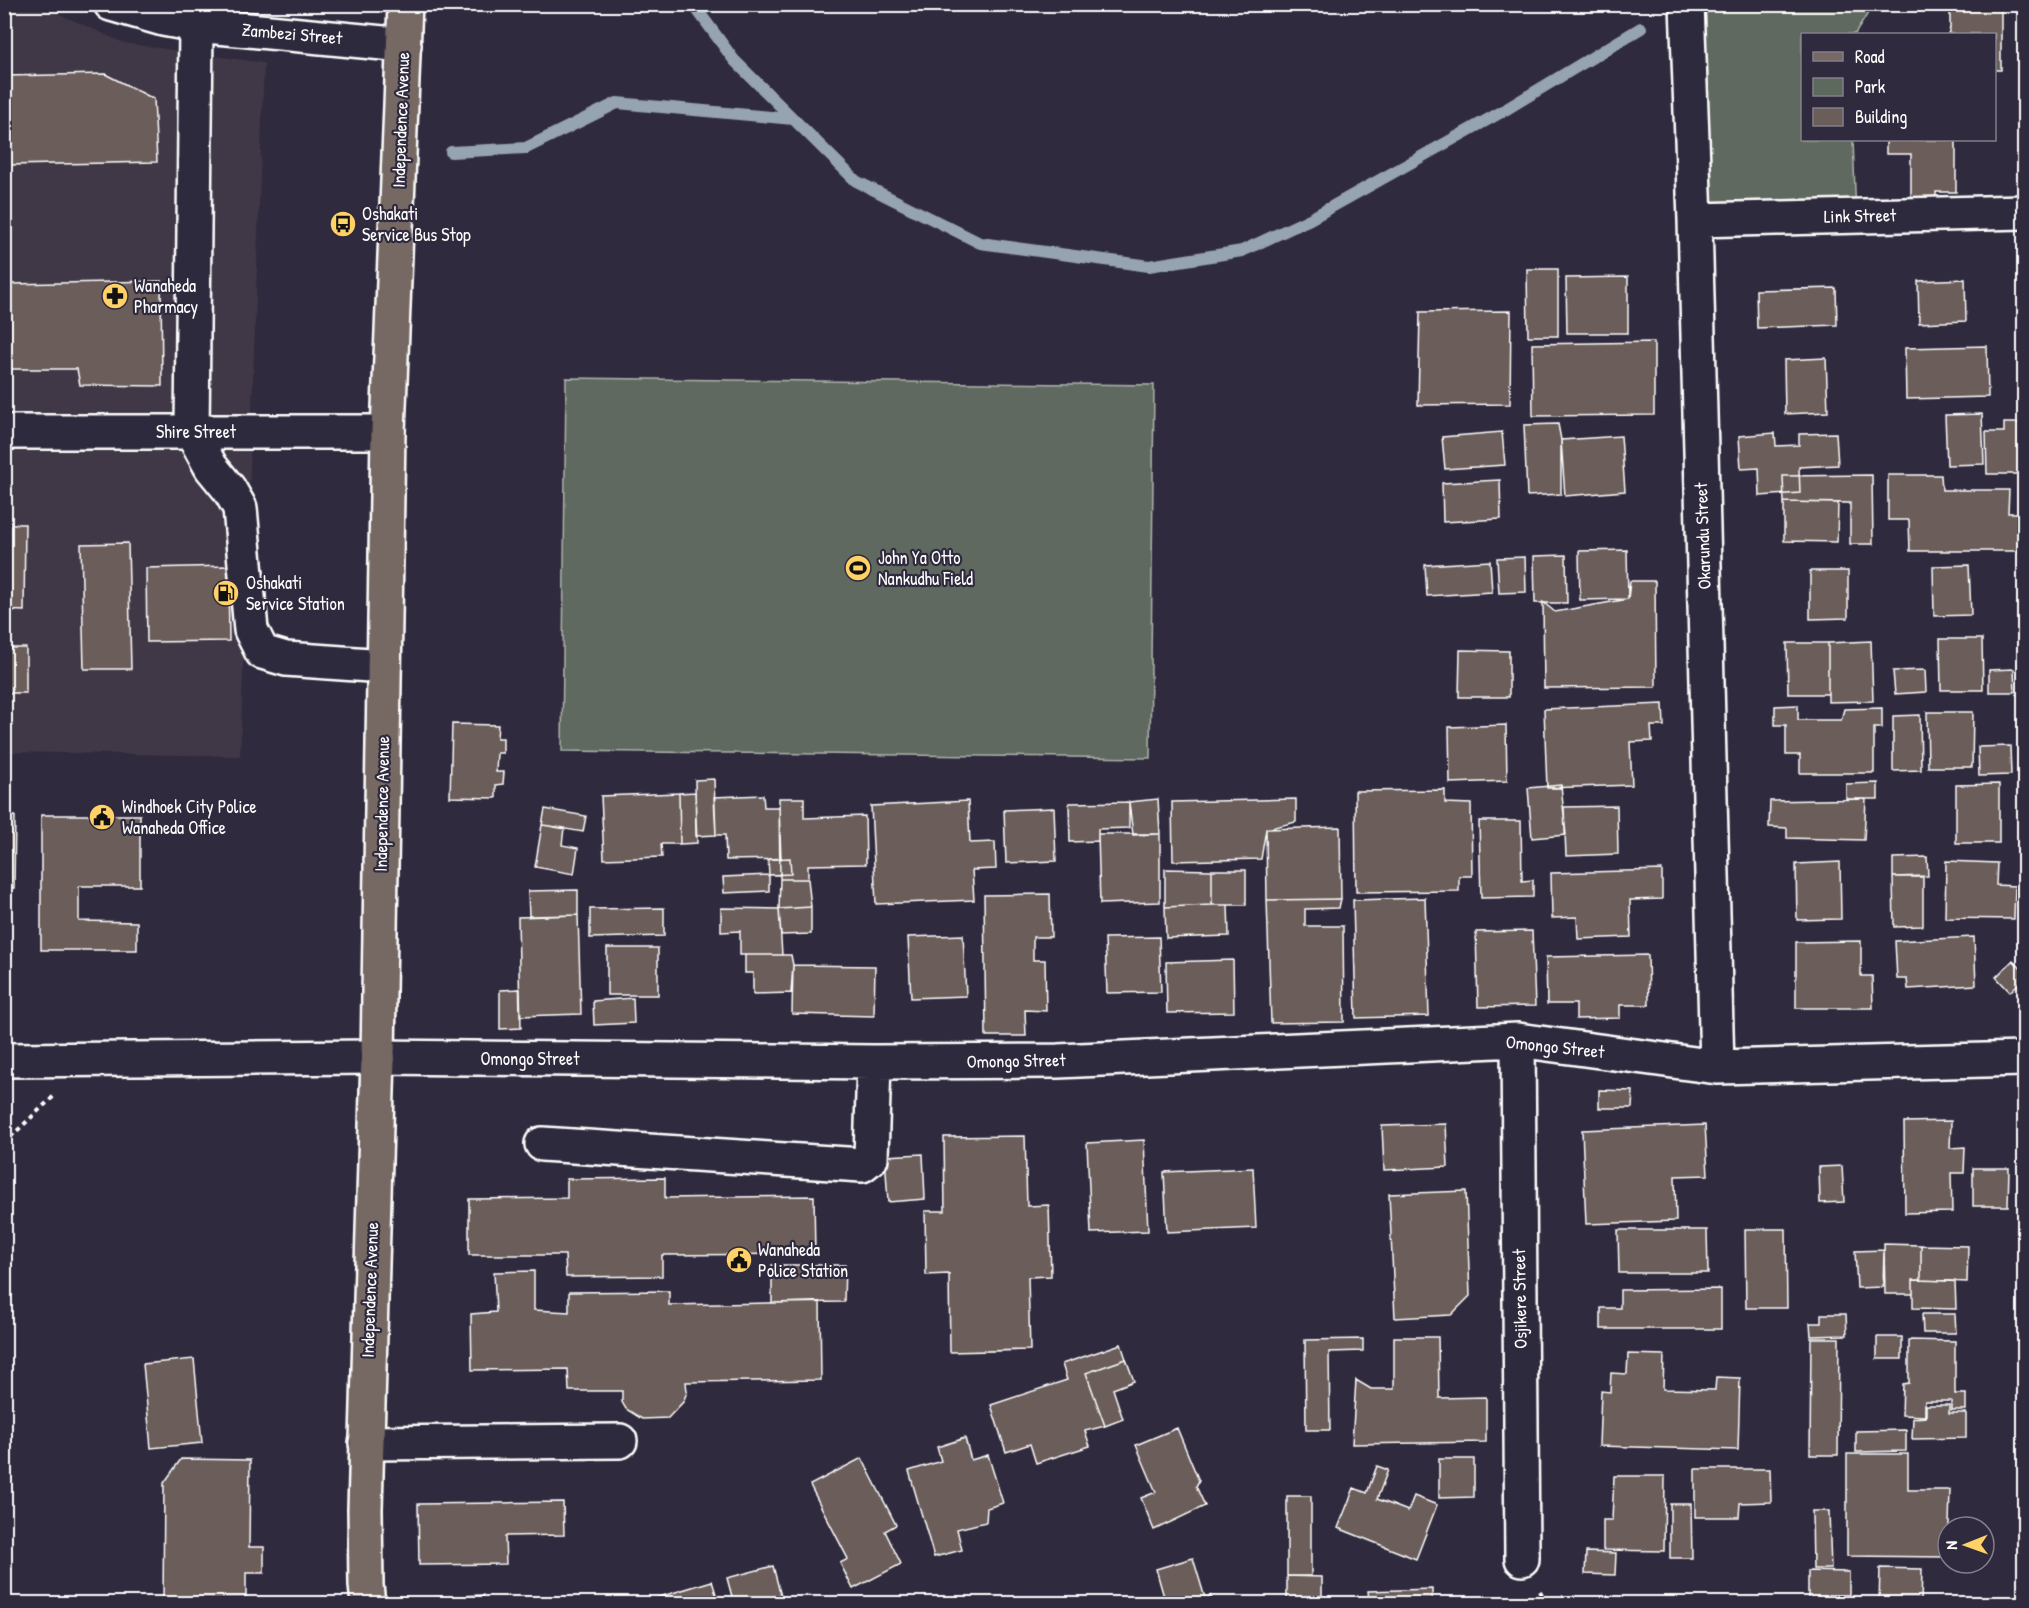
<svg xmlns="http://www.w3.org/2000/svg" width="2029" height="1608" font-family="'Patrick Hand',sans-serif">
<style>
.built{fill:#413946}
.green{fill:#5e695e;stroke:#aeb4ae;stroke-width:1.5}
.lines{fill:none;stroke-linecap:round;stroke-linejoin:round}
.stream{stroke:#96a3b0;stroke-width:12}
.building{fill:#6b5d5a;stroke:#fff;stroke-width:1.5}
.minor-casing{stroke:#fff;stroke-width:38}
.major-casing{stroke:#fff;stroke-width:38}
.path{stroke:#fff;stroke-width:4;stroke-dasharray:4.5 4.5;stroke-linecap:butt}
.minor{stroke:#2f2a3d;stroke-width:33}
.major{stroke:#766964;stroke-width:33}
.labels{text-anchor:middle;stroke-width:4.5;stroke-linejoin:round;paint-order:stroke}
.street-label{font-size:18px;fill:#fff;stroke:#2f2a3d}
.poi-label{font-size:18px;fill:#fff;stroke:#2f2a3d;text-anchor:start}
</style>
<rect width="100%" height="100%" fill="#2f2a3d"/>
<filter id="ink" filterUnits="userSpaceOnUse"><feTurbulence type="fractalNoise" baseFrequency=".0167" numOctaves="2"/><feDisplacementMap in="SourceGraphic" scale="12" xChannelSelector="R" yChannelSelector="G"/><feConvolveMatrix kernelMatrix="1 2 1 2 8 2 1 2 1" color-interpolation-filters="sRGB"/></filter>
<g filter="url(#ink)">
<path class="built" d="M4,5H39L124,43L264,63L240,756L5,752Z"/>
<path class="green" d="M1687,5H1873L1855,34H1802V140H1853L1856,216L1695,220Z
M566,378L1154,385L1150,758L562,751Z"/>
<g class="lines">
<path class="stream" d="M693,4L734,60L856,181L980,243L1149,266L1242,251L1310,219L1505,110L1641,28
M451,152L526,148L617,103L793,119"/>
</g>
<path class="building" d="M1950,4H2001V70H1994V34H1948L1950,28Z
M105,74L154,99L157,162L8,165L10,284L161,281L162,386L80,385L77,369H4V76Z
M1886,140H1956V192H1936V203H1911V154H1886Z
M1527,269H1558V336H1528Z
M1628,277V333H1567L1566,278Z
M1965,279L1966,321L1919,323L1918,281Z
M1836,288L1837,325L1757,328L1756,290Z
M1511,311L1510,404L1418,405L1420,312Z
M1654,342V415L1533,416L1532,344Z
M1987,346L1988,397L1906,399L1905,348Z
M1826,358L1828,412L1785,414L1784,360Z
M1982,414L1984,464L1947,465L1945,415Z
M2004,423H2023L2024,474H1987L1986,432H2004Z
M1558,424L1561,440V494L1527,496L1524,425Z
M1502,432L1505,465L1445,469L1442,437Z
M1775,433L1776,446L1799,445V434L1836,433L1838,465L1799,467L1800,493L1760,496L1759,468L1741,469L1739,436Z
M1621,436L1625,491L1565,496L1561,440Z
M1872,475L1873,544H1850V503L1784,502L1783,476Z
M1888,475H1941L1942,490H2009L2008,513H2022V551H1910L1909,520H1888Z
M1500,480L1501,519L1443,522L1442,483Z
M1784,502L1838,503L1837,542L1784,541Z
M4,524H25L24,611L4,610Z
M128,543L131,669H84L81,544Z
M1627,550L1628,599L1580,600L1579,551Z
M1566,555L1567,603H1535L1534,556Z
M1525,557L1526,592L1499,593L1497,558Z
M1490,561L1492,592L1427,596L1425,565Z
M1969,565L1971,615L1934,616L1933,566Z
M228,566L229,641L147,642L146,568Z
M1810,571H1848V618L1810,619Z
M1630,581H1655L1656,687L1544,688L1543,602L1555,612L1628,599Z
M1940,639H1982L1983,690H1941Z
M1871,641L1873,701L1828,702V643Z
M1787,643H1828V694H1788Z
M4,648H26V693H4Z
M1460,650L1509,651V697H1459Z
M2014,669L2015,692H1989V670Z
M1925,670L1926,692L1895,694L1893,671Z
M1663,704L1664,726H1651L1652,741L1630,742L1632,785L1547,788L1544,709Z
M1798,705V720H1841L1844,709L1882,708V728H1874V773H1800V755H1786V725H1775V706Z
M1927,712H1973L1972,767H1928Z
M1920,715L1921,770L1893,771V716Z
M452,724L498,725L497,738H503V753H497L496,772H504L503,784L496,785V798L450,797Z
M1506,725L1507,781L1450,783L1449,727Z
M2010,746L2011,775L1979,776L1978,747Z
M714,779L716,835L696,836L695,780Z
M1878,783V799H1846V784Z
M1999,784V843H1956V785Z
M1561,785L1566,835L1532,838L1528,788Z
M1445,790V803L1471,804L1472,876H1459V891L1356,892L1355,791Z
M695,792L697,843L680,844L679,793Z
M679,793L680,844H661L662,857L604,859L601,796Z
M763,795L764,807H779L781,859L726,860L725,835H716L714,797Z
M779,798H804V818L865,816L866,864L808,865V879H780Z
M1158,799L1160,834L1133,835L1129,802Z
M1296,799V822L1266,829L1261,859L1173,861L1172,802Z
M1866,799L1864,840L1787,838V828L1769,827L1770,801Z
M968,801L970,843L995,842L996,869L972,870L974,900L876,904L871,806Z
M1129,802V828L1098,829V841L1070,842L1069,803Z
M1617,806L1618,854L1566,856L1564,807Z
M1054,808L1056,861L1006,863L1004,810Z
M545,809L586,816L583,832L542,825Z
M41,815H140V886H79V921L137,922V950H41Z
M4,816H15L14,888H4Z
M1479,821H1521L1522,881L1533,880V897L1481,898Z
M542,825L564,828L562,845L578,848L574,874L535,867Z
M1340,827L1341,899L1267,900L1266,829Z
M1098,834H1160V902L1100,904Z
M1927,857L1928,876L1893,877V858Z
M790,858L791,874L769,875L768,859Z
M1946,861L1997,863L1996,885L2015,886L2014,919L1945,918Z
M1840,862L1841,919L1797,920L1796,864Z
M1165,869L1212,870V905L1165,907Z
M1212,870H1246V905H1212Z
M1662,870V899L1630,900L1631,937L1578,939L1577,917L1552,918L1551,873Z
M769,875V891L724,893L723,877Z
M1893,877H1923V926L1894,927Z
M780,879H808L811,907L779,909Z
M578,890V915L529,916L528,891Z
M1050,894L1051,937H1033V960H1045L1046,1011L1025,1010L1026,1036H986L984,895Z
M1425,898L1429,1016L1356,1018L1353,900Z
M1341,899L1339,908L1305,909V926H1343L1344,1022L1271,1023L1267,900Z
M1212,905H1228L1229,936L1166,938L1165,907Z
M811,907V934L781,935L779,909Z
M664,908V936L590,938V909Z
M721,908L779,909L782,955H740V931L721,932Z
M578,915L581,1014L520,1016L518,917Z
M1532,931L1535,1006L1478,1007L1476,932Z
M963,935L966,996L911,998L908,937Z
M1159,937L1161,992L1107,993L1105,938Z
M1974,937L1976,985L1908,989L1907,979H1897L1895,941Z
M1861,941V976H1872L1873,1008H1796V942Z
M607,948H658V995H607Z
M745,955H791L793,965L791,993L753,994V973H745Z
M1648,955L1649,1005H1620V1018L1576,1019V1004H1547L1546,957Z
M1233,960L1234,1012L1167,1013L1166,962Z
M2013,960L2024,972V978L2010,992L1996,977Z
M793,965L875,966L874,1016L792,1014Z
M520,989L521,1028L500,1029V990Z
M633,998L634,1023L594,1025L593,1001Z
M1599,1090L1633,1091L1632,1108H1599Z
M1951,1121L1950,1148L1965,1147L1964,1173H1951L1952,1212L1905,1213L1904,1122Z
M1446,1124L1448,1167L1384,1170L1382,1126Z
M1705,1125L1708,1175L1675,1176L1676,1221L1586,1224L1582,1130Z
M1025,1136L1027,1206L1049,1205L1051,1276L1028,1277L1030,1350L950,1352L949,1274L926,1275L925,1211H945L944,1137Z
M1144,1140L1148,1231L1091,1233L1087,1143Z
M923,1154L925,1199L888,1202L885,1156Z
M1842,1166L1844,1202L1820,1203L1819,1167Z
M1253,1168L1256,1228L1167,1232L1164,1172Z
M1973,1168H2009L2008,1206H1973Z
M665,1178V1198L814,1196L815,1254L662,1255V1276L566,1277L565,1255H469V1199L567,1198V1179Z
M1466,1191L1470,1296L1451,1315L1395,1318L1389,1194Z
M1745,1229H1786L1787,1308H1746Z
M1618,1230H1707L1708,1273H1619Z
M1884,1244L1921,1245V1280H1913V1294H1885Z
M1921,1245L1968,1246L1967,1282L1921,1280Z
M1884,1250L1883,1287L1857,1288L1855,1251Z
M772,1265H845L844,1302L772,1303Z
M534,1271V1310L569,1312V1292L669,1291V1305L820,1302L821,1380L686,1382L687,1392L683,1402L668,1418L642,1419L626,1409L622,1402V1391H569L568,1369L472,1370L471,1314L496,1312L494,1272Z
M1913,1280L1955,1281L1956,1309L1913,1308Z
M1721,1289V1329H1601V1308H1620V1290Z
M1821,1314H1846L1847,1335L1811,1336L1810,1323H1821Z
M1922,1314H1955L1956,1333H1923Z
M1394,1337H1438L1439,1398L1486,1397V1442L1352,1444L1356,1380L1371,1389H1394Z
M1877,1337H1902V1359H1877Z
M1811,1338H1839L1838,1455H1810Z
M1363,1339V1351L1329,1352L1330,1430H1306L1305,1340Z
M1909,1340L1955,1341V1394H1966V1410H1951V1401H1925V1416L1902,1415L1903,1384L1909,1383Z
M1121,1344L1126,1359L1086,1373L1105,1426L1085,1431L1090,1446L1036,1463L1030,1444L1006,1452L991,1405L1067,1380L1062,1364Z
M1628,1354L1664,1355L1663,1389L1715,1390L1716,1377L1740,1378L1738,1450L1599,1446L1601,1391L1610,1392L1611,1373L1627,1374Z
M194,1359L202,1443L151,1448L143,1364Z
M1126,1359L1134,1381L1113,1389L1123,1419L1105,1426L1086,1373Z
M1926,1405H1949V1413H1966V1438L1912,1439L1913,1418L1926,1417Z
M1177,1428L1199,1481L1196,1486L1205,1506L1154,1530L1141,1498L1156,1492L1136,1445Z
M1906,1430V1451L1856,1452V1431Z
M965,1438L971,1460L988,1455L1003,1503L987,1508L986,1522L957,1529L962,1550L934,1557L909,1471L941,1461L937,1447Z
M1847,1454H1908V1490H1950L1948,1557L1847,1556Z
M862,1458L896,1525L885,1531L901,1564L853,1589L840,1563L848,1559L810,1485Z
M181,1459L250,1460L249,1547H264V1573H246V1604H163L164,1483Z
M1439,1459H1474V1497L1439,1498Z
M1377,1466L1388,1470L1377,1499L1408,1511L1414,1496L1437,1505L1416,1559L1338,1528L1354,1488L1367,1493Z
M1695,1469H1770L1771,1502L1740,1503L1739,1517H1695Z
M1614,1476H1665L1664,1551L1603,1550V1520H1612Z
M1287,1496H1311V1576H1287Z
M563,1502L564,1535L505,1536L506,1564L419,1565L418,1504Z
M1670,1504H1691L1692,1558H1670Z
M1812,1511H1829L1831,1569H1813Z
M1586,1552L1616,1553L1615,1575L1585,1574Z
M1193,1558L1205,1598L1187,1604H1166L1156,1569Z
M773,1566L783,1604H734L727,1578Z
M1880,1568L1922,1569L1921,1604H1879Z
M1808,1571L1849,1572V1595H1828V1604H1808Z
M1287,1576L1322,1577V1598H1310V1604H1287Z
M712,1581L719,1604H636Z
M1432,1589V1604H1320V1600L1369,1599L1368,1591Z
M483,1595V1604H424V1598Z
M1211,1596L1213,1604H1187Z"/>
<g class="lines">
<defs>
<path id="minor" d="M111,4L163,19L196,25L404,45
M1687,4L1695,220L1717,1067
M196,25L192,432L211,467L229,489L240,508L251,630L262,652L286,659L384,666
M1695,220L2024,212
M4,432H388
M1518,1040L1522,1559
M4,1060L378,1057L874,1062L1058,1061L1518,1040L1717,1067L2024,1059
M542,1144L862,1165L871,1158L874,1062
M366,1443L620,1441"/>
<path id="major" d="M368,1604L366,1585L365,1509L378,1057L388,432L405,4"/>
</defs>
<use href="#minor" class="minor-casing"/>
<use href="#major" class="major-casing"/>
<path class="path" d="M4,1143L54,1096
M1540,1591L1547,1604"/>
<use href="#minor" class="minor"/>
<use href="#major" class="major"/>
</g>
</g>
<defs>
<symbol id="bus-disc" viewBox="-11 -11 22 22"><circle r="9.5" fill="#ffd166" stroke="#2f2a3d"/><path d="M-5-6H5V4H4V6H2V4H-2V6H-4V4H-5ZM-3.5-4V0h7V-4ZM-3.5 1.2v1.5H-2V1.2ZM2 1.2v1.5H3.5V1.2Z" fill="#111"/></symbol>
<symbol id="pharmacy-disc" viewBox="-11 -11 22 22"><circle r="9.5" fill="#ffd166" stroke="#2f2a3d"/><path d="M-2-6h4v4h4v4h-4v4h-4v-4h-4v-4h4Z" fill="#111"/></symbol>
<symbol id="stadium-disc" viewBox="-11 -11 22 22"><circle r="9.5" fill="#ffd166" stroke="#2f2a3d"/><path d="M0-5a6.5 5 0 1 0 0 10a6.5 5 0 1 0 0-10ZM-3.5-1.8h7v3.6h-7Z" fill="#111"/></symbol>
<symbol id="fuel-disc" viewBox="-11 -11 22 22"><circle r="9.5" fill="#ffd166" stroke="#2f2a3d"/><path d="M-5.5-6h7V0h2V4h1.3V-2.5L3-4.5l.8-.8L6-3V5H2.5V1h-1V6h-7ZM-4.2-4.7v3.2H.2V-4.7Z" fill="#111"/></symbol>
<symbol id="civic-disc" viewBox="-11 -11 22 22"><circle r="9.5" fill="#ffd166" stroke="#2f2a3d"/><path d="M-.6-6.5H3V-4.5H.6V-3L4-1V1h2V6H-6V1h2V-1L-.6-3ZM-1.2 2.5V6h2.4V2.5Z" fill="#111"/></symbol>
</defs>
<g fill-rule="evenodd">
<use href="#bus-disc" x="328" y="209" width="30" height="30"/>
<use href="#pharmacy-disc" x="100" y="281" width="30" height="30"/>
<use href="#stadium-disc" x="843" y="553" width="30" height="30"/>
<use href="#fuel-disc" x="211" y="578" width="30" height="30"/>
<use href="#civic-disc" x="87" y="802" width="30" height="30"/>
<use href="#civic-disc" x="724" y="1245" width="30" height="30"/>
</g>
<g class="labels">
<g class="street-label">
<text transform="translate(292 34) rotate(5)" y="6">Zambezi Street</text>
<text transform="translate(401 120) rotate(-88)" y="6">Independence Avenue</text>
<text transform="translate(1860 216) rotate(-1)" y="6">Link Street</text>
<text x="196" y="438">Shire Street</text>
<text transform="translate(1703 536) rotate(-92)" y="6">Okarundu Street</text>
<text transform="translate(382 804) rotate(-89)" y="6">Independence Avenue</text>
<text transform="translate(1555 1047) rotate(6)" y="6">Omongo Street</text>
<text x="530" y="1065">Omongo Street</text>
<text transform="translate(1016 1061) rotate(-1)" y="6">Omongo Street</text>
<text transform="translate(370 1290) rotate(-88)" y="6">Independence Avenue</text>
<text transform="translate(1520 1299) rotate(-91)" y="6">Osjikere Street</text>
</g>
<g class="poi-label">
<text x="362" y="220">Oshakati<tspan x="362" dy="21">Service Bus Stop</tspan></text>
<text x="134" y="292">Wanaheda<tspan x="134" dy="21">Pharmacy</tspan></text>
<text x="878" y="564">John Ya Otto<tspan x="878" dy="21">Nankudhu Field</tspan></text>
<text x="246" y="589">Oshakati<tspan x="246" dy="21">Service Station</tspan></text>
<text x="122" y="813">Windhoek City Police<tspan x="122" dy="21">Wanaheda Office</tspan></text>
<text x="758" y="1256">Wanaheda<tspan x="758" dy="21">Police Station</tspan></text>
</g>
</g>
<rect width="2029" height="1608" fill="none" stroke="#2f2a3d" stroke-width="24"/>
<rect x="12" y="12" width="2005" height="1584" fill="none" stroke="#fff" stroke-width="2" filter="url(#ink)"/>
<rect x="1801" y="33" width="195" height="108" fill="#2f2a3d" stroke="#827f8b" stroke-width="1.5"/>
<rect x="1813" y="52" width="30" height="9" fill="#766964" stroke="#827f8b" stroke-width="1.5"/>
<text x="1855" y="63" font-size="18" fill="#ffffff">Road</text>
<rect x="1813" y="78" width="30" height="18" fill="#5e695e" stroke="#827f8b" stroke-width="1.5"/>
<text x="1855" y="93" font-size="18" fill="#ffffff">Park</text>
<rect x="1813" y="108" width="30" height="18" fill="#6b5d5a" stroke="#827f8b" stroke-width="1.5"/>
<text x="1855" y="123" font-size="18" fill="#ffffff">Building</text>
<g transform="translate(1966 1545) rotate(269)"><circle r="28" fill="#2f2a3d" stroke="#827f8b" stroke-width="1.5"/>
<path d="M0-4.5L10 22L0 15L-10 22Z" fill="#ffd166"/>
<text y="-9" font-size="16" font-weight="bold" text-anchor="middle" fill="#ffffff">N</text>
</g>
</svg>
